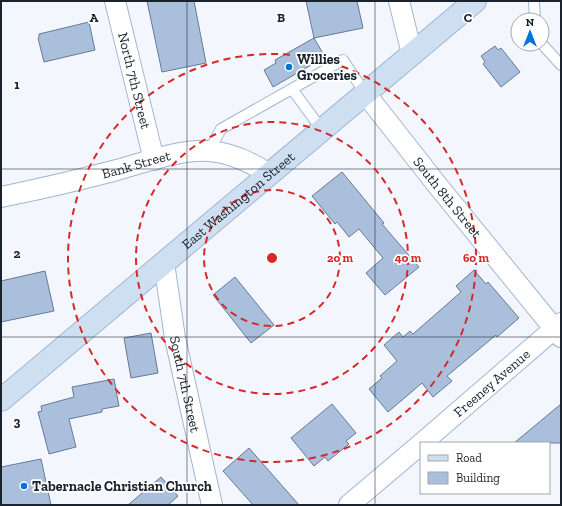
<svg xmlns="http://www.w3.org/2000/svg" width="562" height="506" font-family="'Zilla Slab',serif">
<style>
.building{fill:#a9bfdc;stroke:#657a94}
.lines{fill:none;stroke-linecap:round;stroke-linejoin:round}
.service-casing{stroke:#9fb6d2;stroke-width:12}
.minor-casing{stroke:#9fb6d2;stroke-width:22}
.secondary-casing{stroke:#9fb6d2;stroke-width:24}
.service{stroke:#fff;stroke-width:10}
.minor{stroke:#fff;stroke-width:20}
.secondary{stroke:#cfdff2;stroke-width:22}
.grid{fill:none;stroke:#19222d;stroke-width:1;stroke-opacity:0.55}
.ring{fill:none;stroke:#d62828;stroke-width:2;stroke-dasharray:7 5}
.poi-dot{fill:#0074db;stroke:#fff;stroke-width:1.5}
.labels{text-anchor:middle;stroke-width:3.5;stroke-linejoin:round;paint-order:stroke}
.poi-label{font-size:14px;font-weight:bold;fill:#19222d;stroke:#fff;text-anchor:start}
.street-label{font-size:14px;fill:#19222d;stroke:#fff}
.grid-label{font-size:13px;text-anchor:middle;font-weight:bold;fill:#19222d;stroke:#fff;stroke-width:3.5;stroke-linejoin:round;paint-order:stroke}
.centre{fill:#d62828;stroke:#fff;stroke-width:2}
.ring-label{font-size:12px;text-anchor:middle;font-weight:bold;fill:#d62828;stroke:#fff;stroke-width:3.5;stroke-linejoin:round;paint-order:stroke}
</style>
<rect width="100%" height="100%" fill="#f3f7fd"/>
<path class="building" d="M147,1H194L206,63L162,72Z
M306,1H357L363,28L314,38Z
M89,22L95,50L44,62L38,38L39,37V34Z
M314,38L325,57L273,87L264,70L276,63L275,60Z
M495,46L498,50L501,48L520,72L501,87L483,64L485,62L481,56Z
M342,172L384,223L382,224L419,267L385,295L366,273L383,258L359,229L349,237L337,222L335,224L312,196Z
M474,270L486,284L488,282L519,318L497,337L496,335L447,376L452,381L433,397L422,383L388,412L369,389L382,378L380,376L397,361L384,345L399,332L403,337L410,331L413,334L461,292L456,286Z
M45,271L54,311L1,322V281Z
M235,277L274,325L251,343L213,295Z
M151,333L158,373L131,378L124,338Z
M114,379L119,406L102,409V412L69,419L76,447L49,454L38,412L42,411L41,406L74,397L72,387Z
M332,404L356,433L346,441L349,444L328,461L325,457L314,466L291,438Z
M561,404V443H514Z
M249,448L299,505H253L223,471Z
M41,459L51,505H1V467Z
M161,477L178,496L168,505H128Z"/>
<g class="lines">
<defs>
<path id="service" d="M534,1L535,20
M542,44L561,65
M292,89L322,130
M209,151L221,129L343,60L365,93"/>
<g id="minor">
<path id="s1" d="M115,1L154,160"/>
<path d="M399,1L412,54"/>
<path id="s2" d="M365,93L438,186L561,337"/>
<path id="s3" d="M1,197C40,189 79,180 117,170C146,162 179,149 210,151C231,153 251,162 269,174"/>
<path id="s4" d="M164,263L175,338L212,505"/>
<path id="s5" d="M422,443L561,323"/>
<path d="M349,505L421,444"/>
</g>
<g id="secondary">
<path id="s6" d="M1,400L475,1"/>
</g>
</defs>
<use href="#service" class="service-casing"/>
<use href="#minor" class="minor-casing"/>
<use href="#secondary" class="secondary-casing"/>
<use href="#service" class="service"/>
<use href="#minor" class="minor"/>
<use href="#secondary" class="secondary"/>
</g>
<path class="grid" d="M187,1V505M375,1V505M1,169H561M1,337H561"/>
<g class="ring">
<circle cx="272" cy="258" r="68"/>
<circle cx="272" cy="258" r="136"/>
<circle cx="272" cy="258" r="204"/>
</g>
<g class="poi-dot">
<circle cx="289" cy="67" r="4"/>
<circle cx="24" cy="486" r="4"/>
</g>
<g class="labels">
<g class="poi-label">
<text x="297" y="64">Willies<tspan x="297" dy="16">Groceries</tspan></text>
<text x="32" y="491">Tabernacle Christian Church</text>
</g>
<g class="street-label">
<text dy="5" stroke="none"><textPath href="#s1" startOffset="82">North 7th Street</textPath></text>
<text dy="5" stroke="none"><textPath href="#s3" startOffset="139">Bank Street</textPath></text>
<text dy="5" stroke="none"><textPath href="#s2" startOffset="133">South 8th Street</textPath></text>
<text dy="5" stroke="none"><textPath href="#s6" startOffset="310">East Washington Street</textPath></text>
<text dy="5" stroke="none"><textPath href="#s5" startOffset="92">Freeney Avenue</textPath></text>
<text dy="5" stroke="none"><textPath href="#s4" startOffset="123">South 7th Street</textPath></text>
</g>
</g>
<g class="grid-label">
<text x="94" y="22">A</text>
<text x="281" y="22">B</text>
<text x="468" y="22">C</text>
<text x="17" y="89">1</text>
<text x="17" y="258">2</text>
<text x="17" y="426">3</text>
</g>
<circle cx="272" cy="258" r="6" class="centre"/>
<g class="ring-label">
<text x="340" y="262">20 m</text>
<text x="408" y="262">40 m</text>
<text x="476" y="262">60 m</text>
</g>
<rect width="562" height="506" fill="none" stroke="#19222d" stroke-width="4"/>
<rect x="420" y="442" width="130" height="52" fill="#ffffff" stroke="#a3a7ab"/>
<rect x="428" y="455" width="20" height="6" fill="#cfdff2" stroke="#a3a7ab"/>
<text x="456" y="462" font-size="12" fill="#19222d">Road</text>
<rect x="428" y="472" width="20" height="12" fill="#a9bfdc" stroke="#a3a7ab"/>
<text x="456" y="482" font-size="12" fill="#19222d">Building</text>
<g transform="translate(530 32)"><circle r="19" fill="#ffffff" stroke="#a3a7ab"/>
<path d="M0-3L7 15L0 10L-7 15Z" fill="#0074db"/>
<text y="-6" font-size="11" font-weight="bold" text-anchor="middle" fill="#19222d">N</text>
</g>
</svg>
